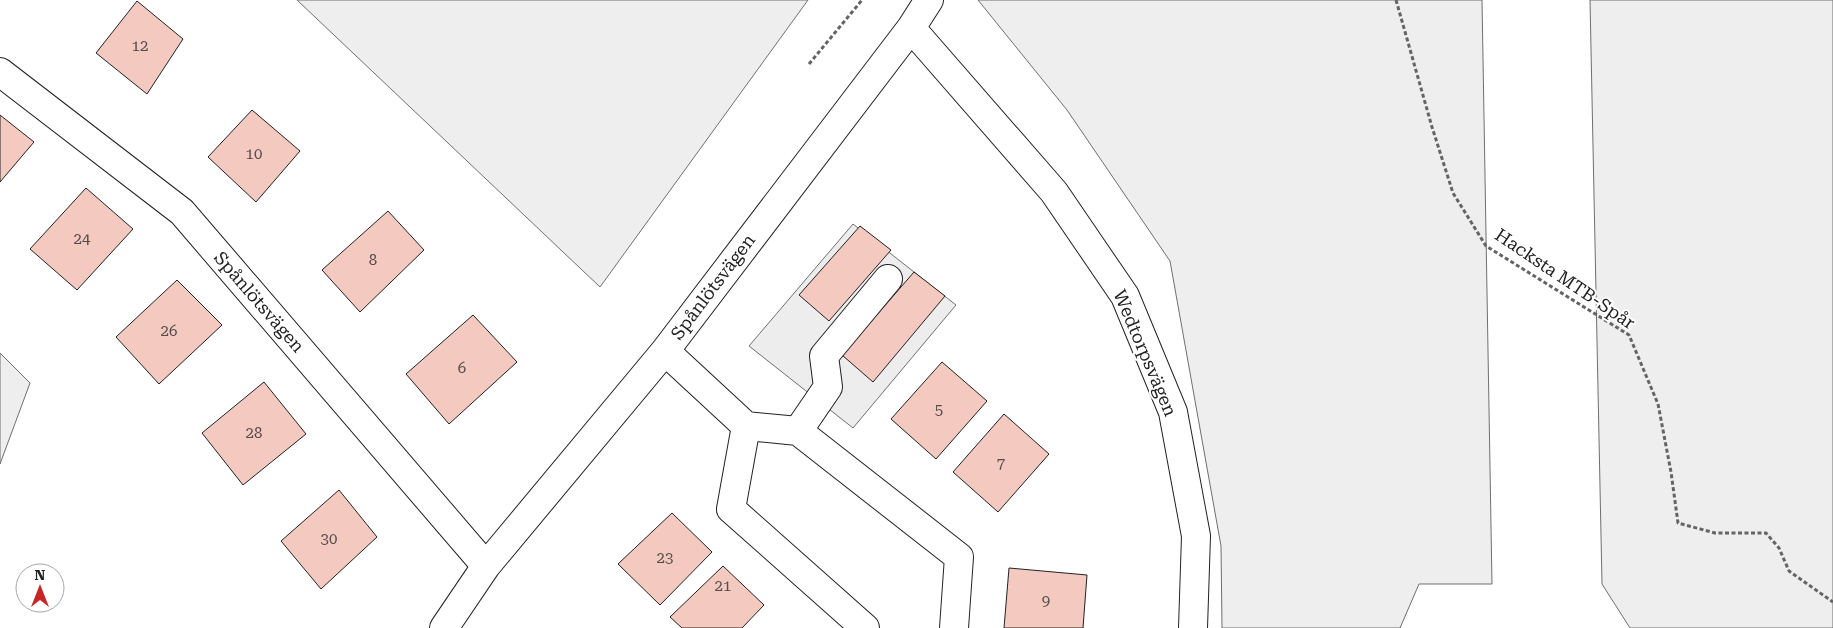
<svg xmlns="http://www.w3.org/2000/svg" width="1833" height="628" font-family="'Roboto Serif',serif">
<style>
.green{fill:#eee;stroke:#6f6f6f}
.parking{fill:#ededed;stroke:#6f6f6f}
.building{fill:#f3c9c0;stroke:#222}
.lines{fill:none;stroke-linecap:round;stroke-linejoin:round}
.minor-casing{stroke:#222;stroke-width:30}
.path{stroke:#646464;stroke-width:3;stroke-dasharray:4 2.5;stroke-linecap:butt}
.minor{stroke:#fff;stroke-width:28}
.labels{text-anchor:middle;stroke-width:4;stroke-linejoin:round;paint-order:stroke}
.number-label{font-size:15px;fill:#564c4a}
.street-label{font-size:18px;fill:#222;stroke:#fff}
</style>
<rect width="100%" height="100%" fill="#fff"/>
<path class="green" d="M297,0H808L600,287Z
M978,0H1482L1492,584H1419L1400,628H1222L1221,546L1170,261L1067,110Z
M1590,0H1833V628H1630L1602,584Z
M0,353L30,383L0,464Z"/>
<path class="parking" d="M853,224L956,305L853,428L749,346Z"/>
<path class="building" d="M137,1L183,39L147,94L96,53Z
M252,110L300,151L256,202L208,157Z
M0,115L34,142L0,182Z
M86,188L133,229L77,290L30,249Z
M388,211L424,250L360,312L322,270Z
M860,226L891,250L829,321L799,295Z
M914,272L945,296L873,382L842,355Z
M177,280L222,325L159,384L116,337Z
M473,315L517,362L449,424L406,374Z
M942,362L987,401L936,459L891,419Z
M264,382L306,434L243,485L202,433Z
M1004,414L1049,454L998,512L953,472Z
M339,490L377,537L321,589L281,541Z
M672,513L712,552L660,605L618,564Z
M723,566L764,605L742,628H682L670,617Z
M1009,568L1087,575L1083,628H1004Z"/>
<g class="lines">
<defs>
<path id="minor" d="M911,28L1054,192L1125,296L1173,412L1196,536L1193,628
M0,72L182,212L486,566
M665,351L746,426L798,431L959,557L954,628
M746,426L731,509L865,628
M798,431L828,387L824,356L888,279
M444,628L486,566L665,351L911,28L929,0"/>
</defs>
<use href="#minor" class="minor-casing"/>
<path class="path" d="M1396,0L1432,127L1453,193L1486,246L1629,335L1658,404L1671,472L1678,523L1715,533H1766L1779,548L1789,571L1833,602
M809,64L862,0"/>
<use href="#minor" class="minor"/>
</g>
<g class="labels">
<g class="number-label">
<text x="140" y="51">12</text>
<text x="254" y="159">10</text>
<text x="82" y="244">24</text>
<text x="373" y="265">8</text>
<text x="169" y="336">26</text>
<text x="462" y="373">6</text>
<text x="939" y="415">5</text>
<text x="254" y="438">28</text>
<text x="1001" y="468">7</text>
<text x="329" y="544">30</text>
<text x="665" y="563">23</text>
<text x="723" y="591">21</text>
<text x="1046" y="606">9</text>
</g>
<g class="street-label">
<text transform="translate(1565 279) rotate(34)" y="6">Hacksta MTB-Spår</text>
<text transform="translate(713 287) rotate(-53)" y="6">Spånlötsvägen</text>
<text transform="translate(259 302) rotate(49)" y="6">Spånlötsvägen</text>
<text transform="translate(1145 353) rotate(67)" y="6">Wedtorpsvägen</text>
</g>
</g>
<g transform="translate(40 588)"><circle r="24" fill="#ffffff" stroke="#a7a7a7"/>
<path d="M0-4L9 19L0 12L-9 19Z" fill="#c62828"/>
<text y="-8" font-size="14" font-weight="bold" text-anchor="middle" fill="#222222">N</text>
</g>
</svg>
